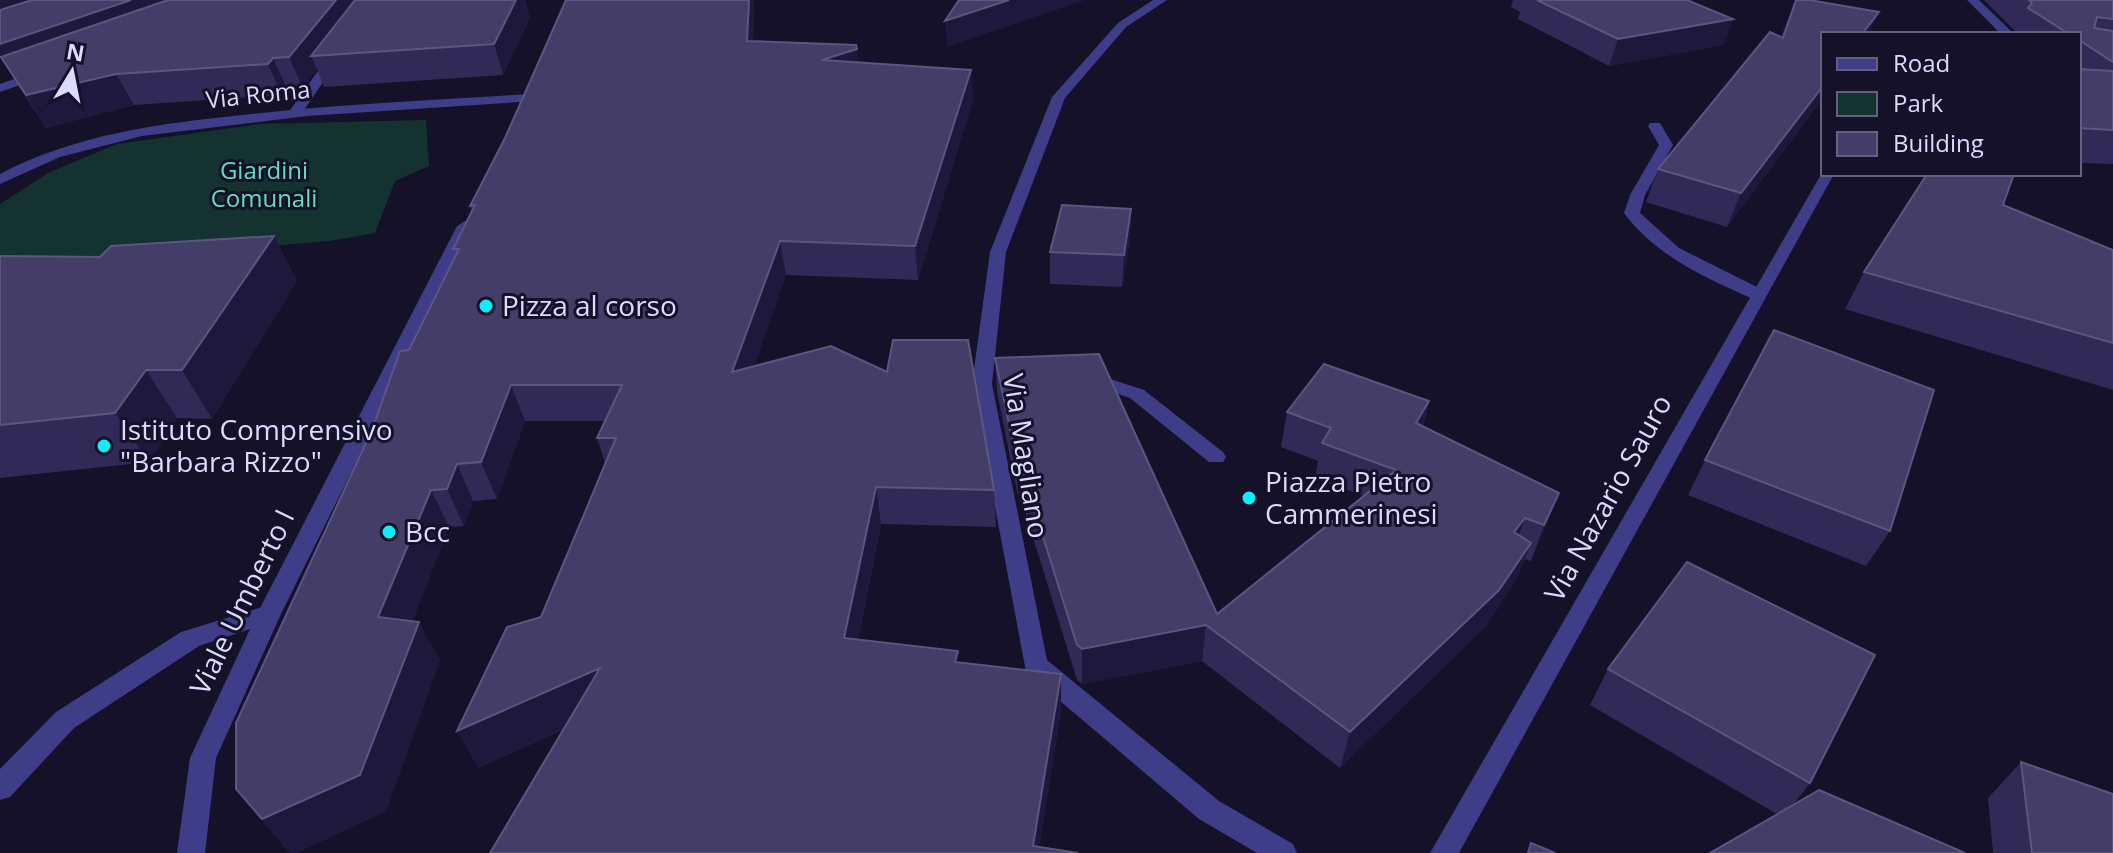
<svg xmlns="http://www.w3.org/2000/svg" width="2113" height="853" font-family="'Open Sans',sans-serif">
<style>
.green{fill:#143330}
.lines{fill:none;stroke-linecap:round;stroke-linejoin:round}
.minor{fill:#3d3e87;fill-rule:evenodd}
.tertiary{fill:#3d3e87;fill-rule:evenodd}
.wall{fill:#312a56}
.shaded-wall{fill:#1e183c}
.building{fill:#433d68;stroke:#5b567f;stroke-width:2}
.poi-dot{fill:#0aeffa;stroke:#141129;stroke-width:3}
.labels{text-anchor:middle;stroke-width:6;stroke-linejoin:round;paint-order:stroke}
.far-street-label{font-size:24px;fill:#dcdafe;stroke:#141129}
.far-park-label{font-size:24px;fill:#66deba;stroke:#141129}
.poi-label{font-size:28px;fill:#dcdafe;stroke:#141129;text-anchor:start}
.street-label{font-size:28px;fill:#dcdafe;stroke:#141129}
</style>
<rect width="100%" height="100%" fill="#141129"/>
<path class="green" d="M426,120L429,166L395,181L375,233L330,241L0,268V204L50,172L117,144L260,124Z"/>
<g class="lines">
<path class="minor" d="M1153,0H1167L1126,27L1065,98L1006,252L992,384L1047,660L1219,801L1293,844L1297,853H1257L1199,819L1026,672L972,384L990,252L1052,97L1118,23Z
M1967,0H1979L2014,34H2001Z
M330,54L340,57L300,116H290L288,113Z
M42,69L48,73L46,76L0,92V84Z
M1650,123H1660L1673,145L1645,195L1640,213L1679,248L1763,290L1766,294L1763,298H1751C1704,277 1656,256 1624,213L1630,195L1659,145L1648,126Z
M1089,372L1144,390L1223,452L1226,457L1223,462H1209L1130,398L1082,382L1080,378L1082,374Z
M269,605L277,608L281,614L277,620L199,646L74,728L10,797L0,800V769L56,712L181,632Z"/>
<path class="tertiary" d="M530,94L535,95V101L307,116L142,136L60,157L0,184V174C76,134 158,124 242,115C338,104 434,100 530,94Z
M1823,171V174H1834L1459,853H1430Z
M465,221L473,226L281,614L216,758L205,853H177L190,758L257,614L457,226Z"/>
</g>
<path class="wall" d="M0,0H525L530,18L503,75L324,87L317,69L303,88L287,89L282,95L134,105L46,128L0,57Z
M566,0H754L753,41L858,62L971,70L973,100L918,280L786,275L754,366L994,490L996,527L881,524L858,640L959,663L1061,711L1039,847L490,853L564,729L478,768L605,463L597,438L605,421H525L497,499L473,501L464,526L449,527L412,622L440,660L386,811L296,853H290L236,789L409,350L456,256L472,211L470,206L505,138Z
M1513,0H1687L1733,19L1723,45L1609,66L1518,19L1520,12L1511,7Z
M1796,0L1823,34V98L1727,227L1646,202L1658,169L1781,37Z
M1984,0H2113V164L2079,163V34H2014L2015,31Z
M2003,205L2113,250V390L1845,309L1864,272Z
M1131,209L1130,240L1122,287L1050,284V252Z
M274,236L297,281L212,419L177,418L149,462L0,478V256L100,257Z
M995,358L1217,614L1363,496L1315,478L1318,461L1281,447L1287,412L1429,401L1423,427L1559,493L1531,561L1525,559L1517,578L1486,626L1340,768L1202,661L1082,684L1077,680L1019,492L1018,497L997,392Z
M1705,460L1890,531L1866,566L1688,495Z
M1608,669L1810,783L1794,804L1777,814L1590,705Z
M2021,762L2113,853H1993L1988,798Z"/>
<path class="shaded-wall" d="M0,0H101L0,33Z
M131,0H226L1,57L13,76L0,56V44Z
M336,0H370L311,56L317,69L303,88L289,57Z
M503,0H525L530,18L503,75L494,44Z
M749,0H754L752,69L747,41Z
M1009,0H1085L947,47L945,21Z
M1879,12L1869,34H1862Z
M1733,19L1723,45L1609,66L1618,39Z
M857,49L860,77L822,60Z
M273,58L287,89L282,95L268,64Z
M971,70L973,100L918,280L915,246Z
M116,74L134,105L46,128L26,95Z
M1823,86V98L1727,227L1741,193Z
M1131,209L1130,240L1122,287L1124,255Z
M274,236L297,281L212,419L182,370Z
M780,241L786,275L740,408L732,372Z
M146,370L177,418L149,462L115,413Z
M511,385L525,421L497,499L481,462Z
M1429,401L1420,436L1416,423Z
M1018,457L1019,492L1018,497L1017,462Z
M457,464L473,501L464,526L447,489Z
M876,487L881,524L851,676L844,638Z
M431,490L449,527L399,655L378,617Z
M1559,493L1545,528L1531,561L1544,525Z
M1525,518L1512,554L1514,532Z
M1531,543L1517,578L1486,626L1340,768L1350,732Z
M419,622L440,660L386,811L296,853H290L262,819Z
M1206,625L1202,661L1082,684V649Z
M600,668L615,705L478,768L457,731Z
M1061,674V711L1038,853L1033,846Z"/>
<path class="building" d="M32,0H131L0,44V10Z
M168,0H336L289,57L273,58L268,64L116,74L26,95L1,57Z
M355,0H516L494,44L311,56Z
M566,0H749L747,41L856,45L857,49L822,60L971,70L915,246L780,241L732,372L831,346L887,372L893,340H968L994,490L876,487L844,638L958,651L955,662L1061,674L1033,846L1078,853H490L600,668L457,731L507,627L541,617L616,438H597L622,385H511L481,462L457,464L447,489L431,490L378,617L419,622L360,775L262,819L236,789V723L372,430L400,351L409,350L459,249H453L475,205L470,206L505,138Z
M959,0H1009L945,21Z
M1537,0H1687L1733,19L1618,39Z
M1796,0H1809L1879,12L1862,34H1823V86L1741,193L1658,169L1770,32L1783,38Z
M2029,0H2113V19L2097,17L2094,28L2113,31V62L2079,40V34H2069L2028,8L2032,3Z
M2079,69L2113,71V130L2079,128Z
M1927,174H2014L2003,205L2113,250V343L1864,272Z
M1062,205L1131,209L1124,255L1050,252Z
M274,236L182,370H146L115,413L0,425V256L100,257L111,246Z
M1774,330L1934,390L1890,531L1705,460Z
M1099,354L1217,614L1396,470L1322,443L1331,428L1287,412L1324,364L1429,401L1416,423L1559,493L1544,525L1525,518L1514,532L1531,543L1499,590L1350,732L1206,625L1082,649L1077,645L1018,457L1017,462L995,358Z
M1687,562L1875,655L1810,783L1608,669Z
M2021,762L2113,794V853H2032Z
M1819,790L1965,853H1710Z
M1531,843L1555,853H1528Z"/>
<g class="poi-dot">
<circle cx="486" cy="306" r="8"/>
<circle cx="104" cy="446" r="8"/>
<circle cx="1249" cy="498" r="8"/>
<circle cx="389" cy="532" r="8"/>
</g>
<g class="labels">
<g class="far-street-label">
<text transform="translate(258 95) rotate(-6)" y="8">Via Roma</text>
</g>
<g class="far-park-label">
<text x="264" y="179">Giardini<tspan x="264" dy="28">Comunali</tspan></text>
</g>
<g class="poi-label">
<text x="502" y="316">Pizza al corso</text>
<text x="120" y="440">Istituto Comprensivo<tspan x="120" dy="32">"Barbara Rizzo"</tspan></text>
<text x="1265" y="492">Piazza Pietro<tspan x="1265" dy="32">Cammerinesi</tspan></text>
<text x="405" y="542">Bcc</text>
</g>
<g class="street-label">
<text transform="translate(1026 456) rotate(81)" y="10">Via Magliano</text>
<text transform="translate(1608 498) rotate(-61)" y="10">Via Nazario Sauro</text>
<text transform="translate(242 602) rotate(-64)" y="10">Viale Umberto I</text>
</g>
</g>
<rect x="1821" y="32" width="260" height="144" fill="#141129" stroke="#64617e" stroke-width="2"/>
<rect x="1837" y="58" width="40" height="12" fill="#3d3e87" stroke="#64617e" stroke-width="2"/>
<text x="1893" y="72" font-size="24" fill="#dcdafe">Road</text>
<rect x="1837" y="92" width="40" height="24" fill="#143330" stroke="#64617e" stroke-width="2"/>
<text x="1893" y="112" font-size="24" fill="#dcdafe">Park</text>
<rect x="1837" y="132" width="40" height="24" fill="#433d68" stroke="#64617e" stroke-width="2"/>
<text x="1893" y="152" font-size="24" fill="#dcdafe">Building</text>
<g transform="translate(72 72) rotate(10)" stroke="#141129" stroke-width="6" paint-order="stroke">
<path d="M0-6L14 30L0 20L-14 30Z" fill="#dcdafe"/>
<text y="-12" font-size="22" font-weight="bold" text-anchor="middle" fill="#dcdafe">N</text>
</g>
</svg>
